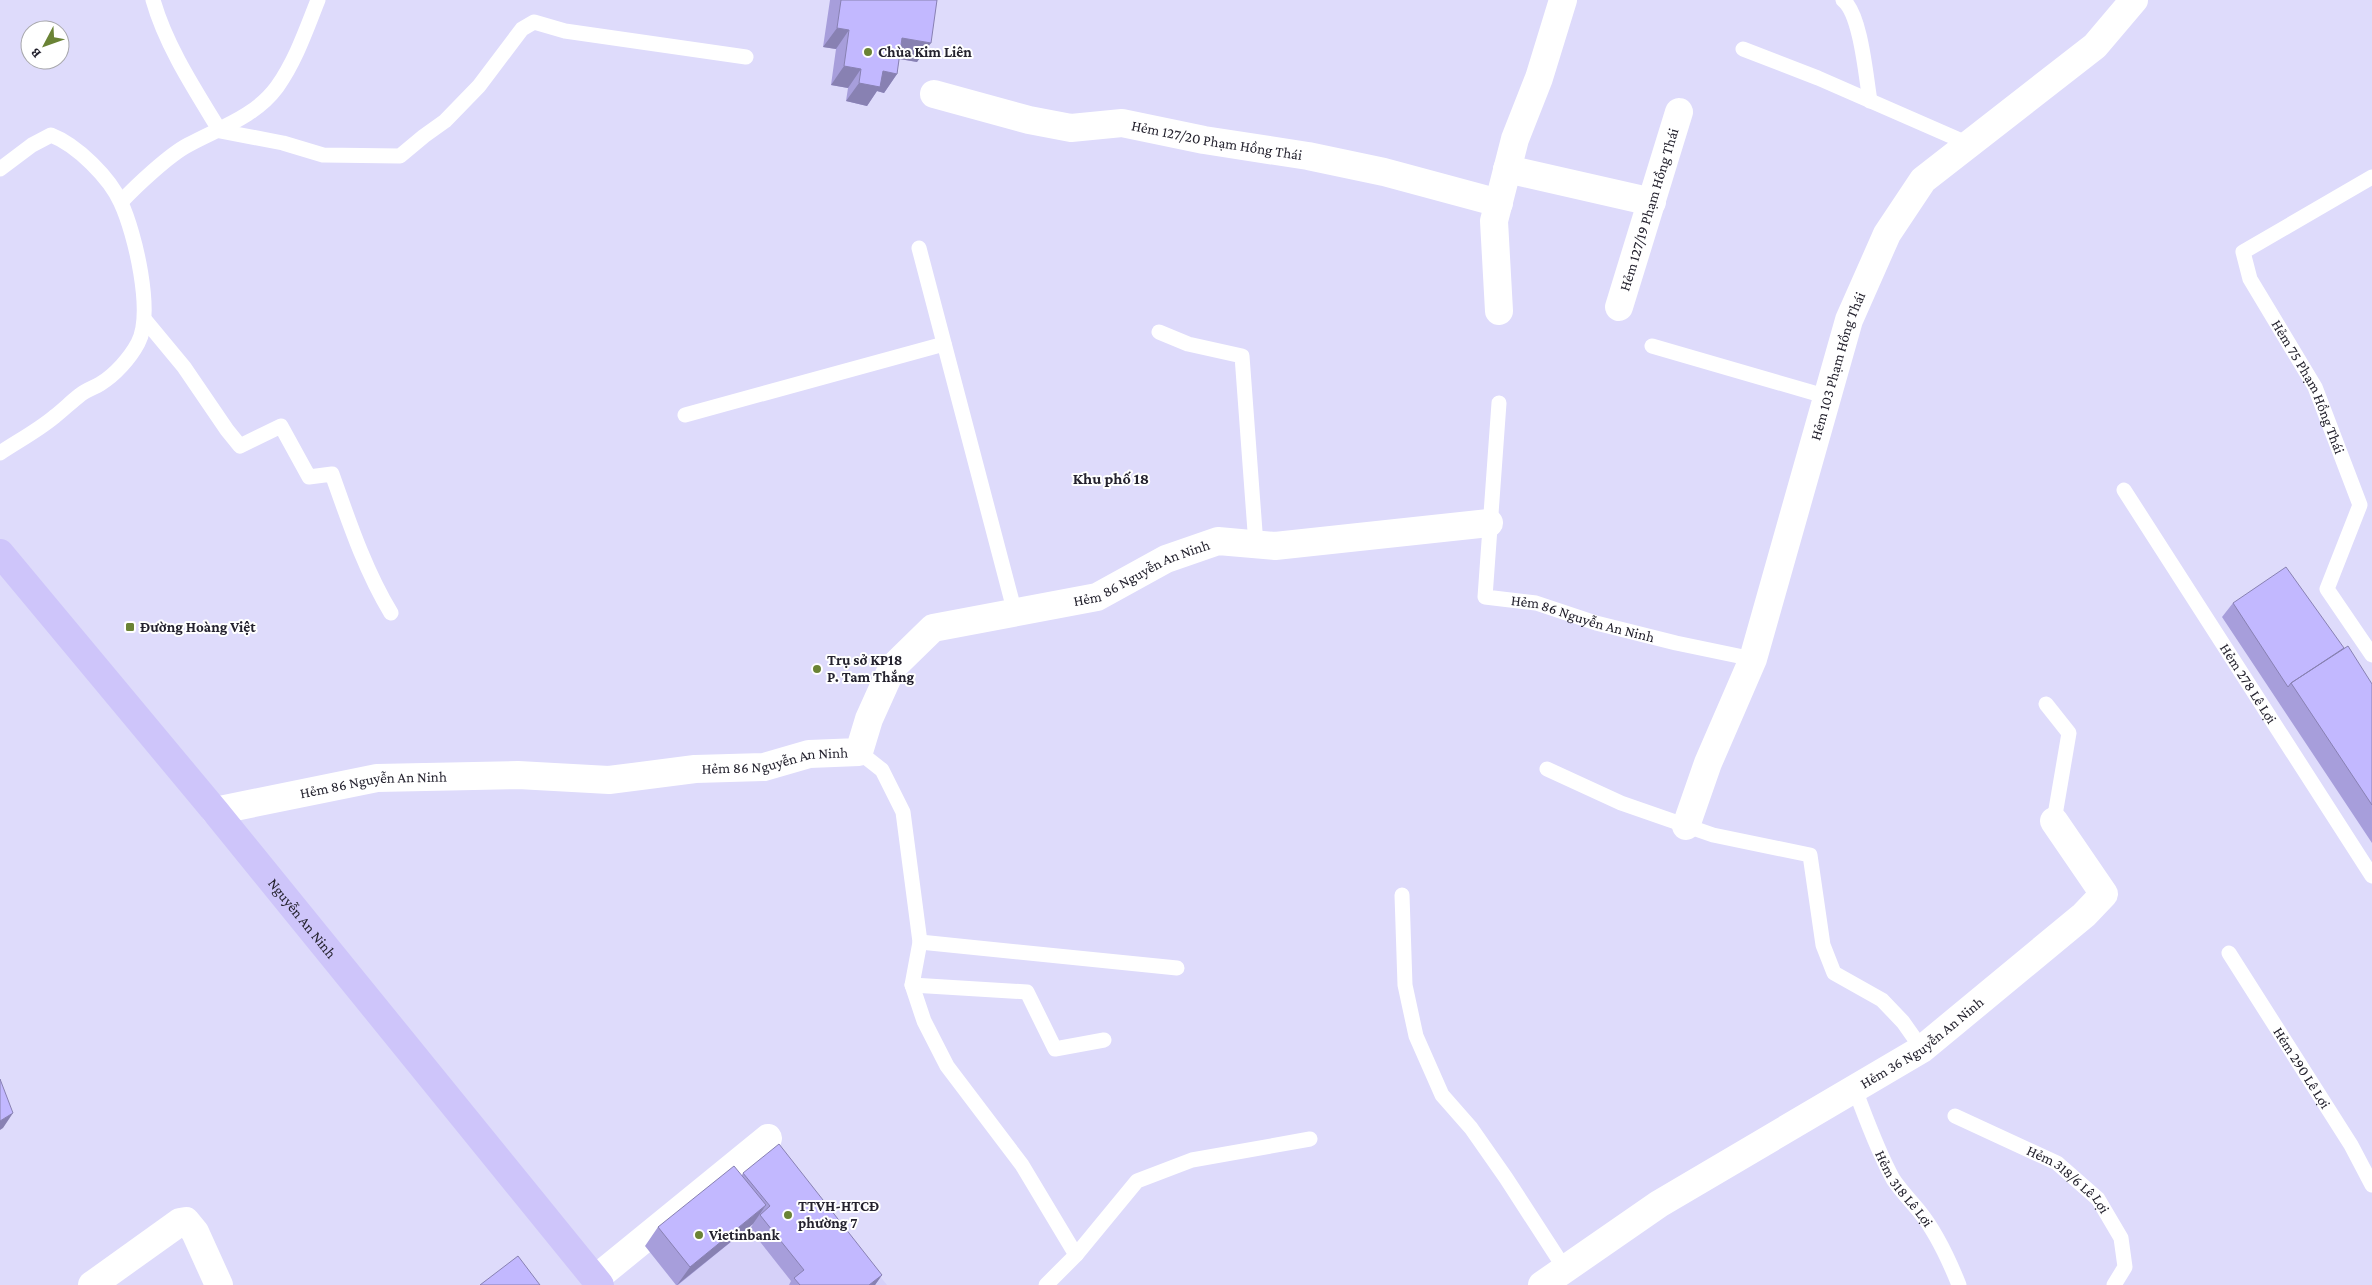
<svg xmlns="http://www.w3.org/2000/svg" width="2372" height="1285" font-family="'Crimson Pro',serif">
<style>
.built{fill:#d6d1f9}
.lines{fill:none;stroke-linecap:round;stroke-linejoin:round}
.lane{stroke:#fff;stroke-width:15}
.street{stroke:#fff;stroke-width:28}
.primary{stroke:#cec5fa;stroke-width:28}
.wall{fill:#a79edb}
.shaded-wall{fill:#8881b2}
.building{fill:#c2b8ff;stroke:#8881b2}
.poi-dot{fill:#6a8335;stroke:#fff;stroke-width:2}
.labels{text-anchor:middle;stroke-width:4;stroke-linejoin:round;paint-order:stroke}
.poi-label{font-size:15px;font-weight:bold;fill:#24222e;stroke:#fff;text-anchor:start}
.street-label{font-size:15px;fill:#24222e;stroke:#fff}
.neighbourhood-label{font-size:16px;font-weight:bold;fill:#24222e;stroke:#fff}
</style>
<rect width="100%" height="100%" fill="#dedbfb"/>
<path class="built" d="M773,1143L887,1285H678L753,1224Z"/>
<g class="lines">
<g class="lane">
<path d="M153,0C166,46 195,90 220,131L283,143L323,155L400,156L424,136L445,121L479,86L522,29L534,22L565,31L746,57"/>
<path d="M1843,0C1861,14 1866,78 1870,101"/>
<path d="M1743,49L1818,78L1969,144"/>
<path d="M0,169L32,145L51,135C77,145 110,178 121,203C135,233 154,313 138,343C130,358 115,375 100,384C93,388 86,390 80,395C71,402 63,410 54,417C37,431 18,441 0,453"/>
<path id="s1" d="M2372,177L2243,252L2250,279L2315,387L2360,505L2327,589L2372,655"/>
<path d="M121,202C136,186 169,155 188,145C219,128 255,117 277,87C296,60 306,30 318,0"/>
<path d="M919,248L1015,613"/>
<path d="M145,320L184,367L227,430L240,446L281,426L309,477L332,474C349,522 365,570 391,613"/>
<path d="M1159,332L1188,344L1242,356L1256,545"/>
<path d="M1652,346L1828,397"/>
<path id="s2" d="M1499,403L1485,597L1536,603L1596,623L1676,643L1753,659"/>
<path d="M685,415L944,344"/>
<path id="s3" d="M2124,490L2372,876"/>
<path d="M2046,704L2069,733L2054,821"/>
<path d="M859,752L882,770L903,812L920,942L912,985L924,1021L947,1066L1022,1165L1076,1255L1046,1285"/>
<path d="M1547,769L1621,803L1713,835L1810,855L1823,945L1834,973L1882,1000L1903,1022L1922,1049"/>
<path d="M1402,895L1405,985L1416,1036L1442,1095L1471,1128L1506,1178L1565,1269"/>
<path d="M920,942L1177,968"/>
<path id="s4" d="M2229,953L2351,1145L2372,1185"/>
<path d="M912,985L1027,992L1055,1049L1104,1040"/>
<path id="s5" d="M1854,1087C1866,1118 1877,1150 1893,1179C1901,1191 1910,1200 1919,1211C1937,1233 1949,1260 1959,1285"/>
<path id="s6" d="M1955,1116L2057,1163L2098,1199L2121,1238L2125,1267L2114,1285"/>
<path d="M1076,1255L1137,1181L1192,1160L1310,1139"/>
</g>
<g class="street">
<path id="s7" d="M934,94L1029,120L1071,128L1122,123L1204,140L1308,156L1384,172L1499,203"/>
<path d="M1507,169L1652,202"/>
<path id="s8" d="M1619,307L1679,112"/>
<path d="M1499,311L1494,221L1515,139L1539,78L1563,0"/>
<path id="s9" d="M215,811L377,778L518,775L609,780L695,769L764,767L809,754L859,752L869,719L892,668L933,628L1097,597L1166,559L1218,541L1275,546L1489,523"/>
<path id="s10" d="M1686,826L1708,763L1753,659L1849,320L1887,234L1923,180L2095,46L2134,0"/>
<path d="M595,1279L768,1138"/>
<path d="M92,1285L180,1222L186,1221L195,1232L219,1285"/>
<path id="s11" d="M1542,1285L1659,1204L1922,1049L2084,915L2104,894L2054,821"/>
</g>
<path class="primary" id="s12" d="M0,553L215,811L600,1285"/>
</g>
<path class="wall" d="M830,0H937L917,62L899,59L897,74L884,93L877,91L867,106L846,101L848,88L831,85L836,49L823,47Z
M2233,603L2344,648L2372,684V843L2222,617Z
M743,1173L882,1275L875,1285H789L791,1281L750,1229L757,1218L753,1224L678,1285H676L645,1246L658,1227L742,1175Z"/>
<path class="shaded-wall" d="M837,28L849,30L836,49L823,47Z
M902,38L931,43L917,62L889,57Z
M844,66L861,69L848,88L831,85Z
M883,71L897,74L884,93L877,91L867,106L846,101L859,83Z
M13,1113L3,1128L0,1130V1121Z
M766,1205L753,1224L677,1285L690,1267Z
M882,1275L875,1285H869Z"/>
<path class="building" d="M841,0H937L931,43L902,38L897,74L883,71L880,87L859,83L861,69L844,66L849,30L837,28Z
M2286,567L2344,648L2291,683L2288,687L2233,603Z
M2348,646L2372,684V805L2291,683Z
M0,1079L13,1113L0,1121Z
M779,1144L882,1275L869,1285H800L794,1278L804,1270L760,1215L770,1206L743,1173Z
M734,1166L766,1205L690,1267L658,1227Z
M518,1256L540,1285H480Z"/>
<g class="poi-dot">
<circle cx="868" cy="52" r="5"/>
<rect x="125" y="622" width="10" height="10" rx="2.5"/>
<circle cx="817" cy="669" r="5"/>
<circle cx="788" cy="1215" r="5"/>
<circle cx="699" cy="1235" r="5"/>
</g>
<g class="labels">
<g class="poi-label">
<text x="878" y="57">Chùa Kim Liên</text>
<text x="140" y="632">Đường Hoàng Việt</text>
<text x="827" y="665">Trụ sở KP18<tspan x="827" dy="17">P. Tam Thắng</tspan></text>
<text x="798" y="1211">TTVH-HTCĐ<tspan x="798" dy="17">phường 7</tspan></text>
<text x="709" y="1240">Vietinbank</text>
</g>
<g class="street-label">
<text dy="5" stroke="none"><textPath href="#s7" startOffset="289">Hẻm 127/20 Phạm Hồng Thái</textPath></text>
<text dy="5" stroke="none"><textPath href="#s8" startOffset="102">Hẻm 127/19 Phạm Hồng Thái</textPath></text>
<text dy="5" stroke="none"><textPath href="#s10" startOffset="485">Hẻm 103 Phạm Hồng Thái</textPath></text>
<text dy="5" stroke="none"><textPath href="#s1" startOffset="300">Hẻm 75 Phạm Hồng Thái</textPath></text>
<text dy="5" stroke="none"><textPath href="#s9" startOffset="1015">Hẻm 86 Nguyễn An Ninh</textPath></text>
<text dy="5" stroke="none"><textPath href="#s2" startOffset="295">Hẻm 86 Nguyễn An Ninh</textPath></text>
<text dy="5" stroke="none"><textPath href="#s3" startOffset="230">Hẻm 278 Lê Lợi</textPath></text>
<text dy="5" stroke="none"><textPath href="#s9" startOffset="565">Hẻm 86 Nguyễn An Ninh</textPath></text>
<text dy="5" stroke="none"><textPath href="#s9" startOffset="161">Hẻm 86 Nguyễn An Ninh</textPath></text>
<text dy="5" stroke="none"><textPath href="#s12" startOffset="474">Nguyễn An Ninh</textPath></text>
<text dy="5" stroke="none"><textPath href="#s11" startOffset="451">Hẻm 36 Nguyễn An Ninh</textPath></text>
<text dy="5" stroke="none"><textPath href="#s4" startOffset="136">Hẻm 290 Lê Lợi</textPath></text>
<text dy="5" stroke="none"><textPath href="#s6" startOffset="131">Hẻm 318/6 Lê Lợi</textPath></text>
<text dy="5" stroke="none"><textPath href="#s5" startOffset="114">Hẻm 318 Lê Lợi</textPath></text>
</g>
<g class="neighbourhood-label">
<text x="1111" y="484">Khu phố 18</text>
</g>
</g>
<g transform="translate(45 45) rotate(229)"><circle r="24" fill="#ffffff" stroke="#a7a7ab"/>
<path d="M0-4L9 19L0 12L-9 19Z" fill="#6a8335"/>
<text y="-8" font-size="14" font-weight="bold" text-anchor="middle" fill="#24222e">B</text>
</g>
</svg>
